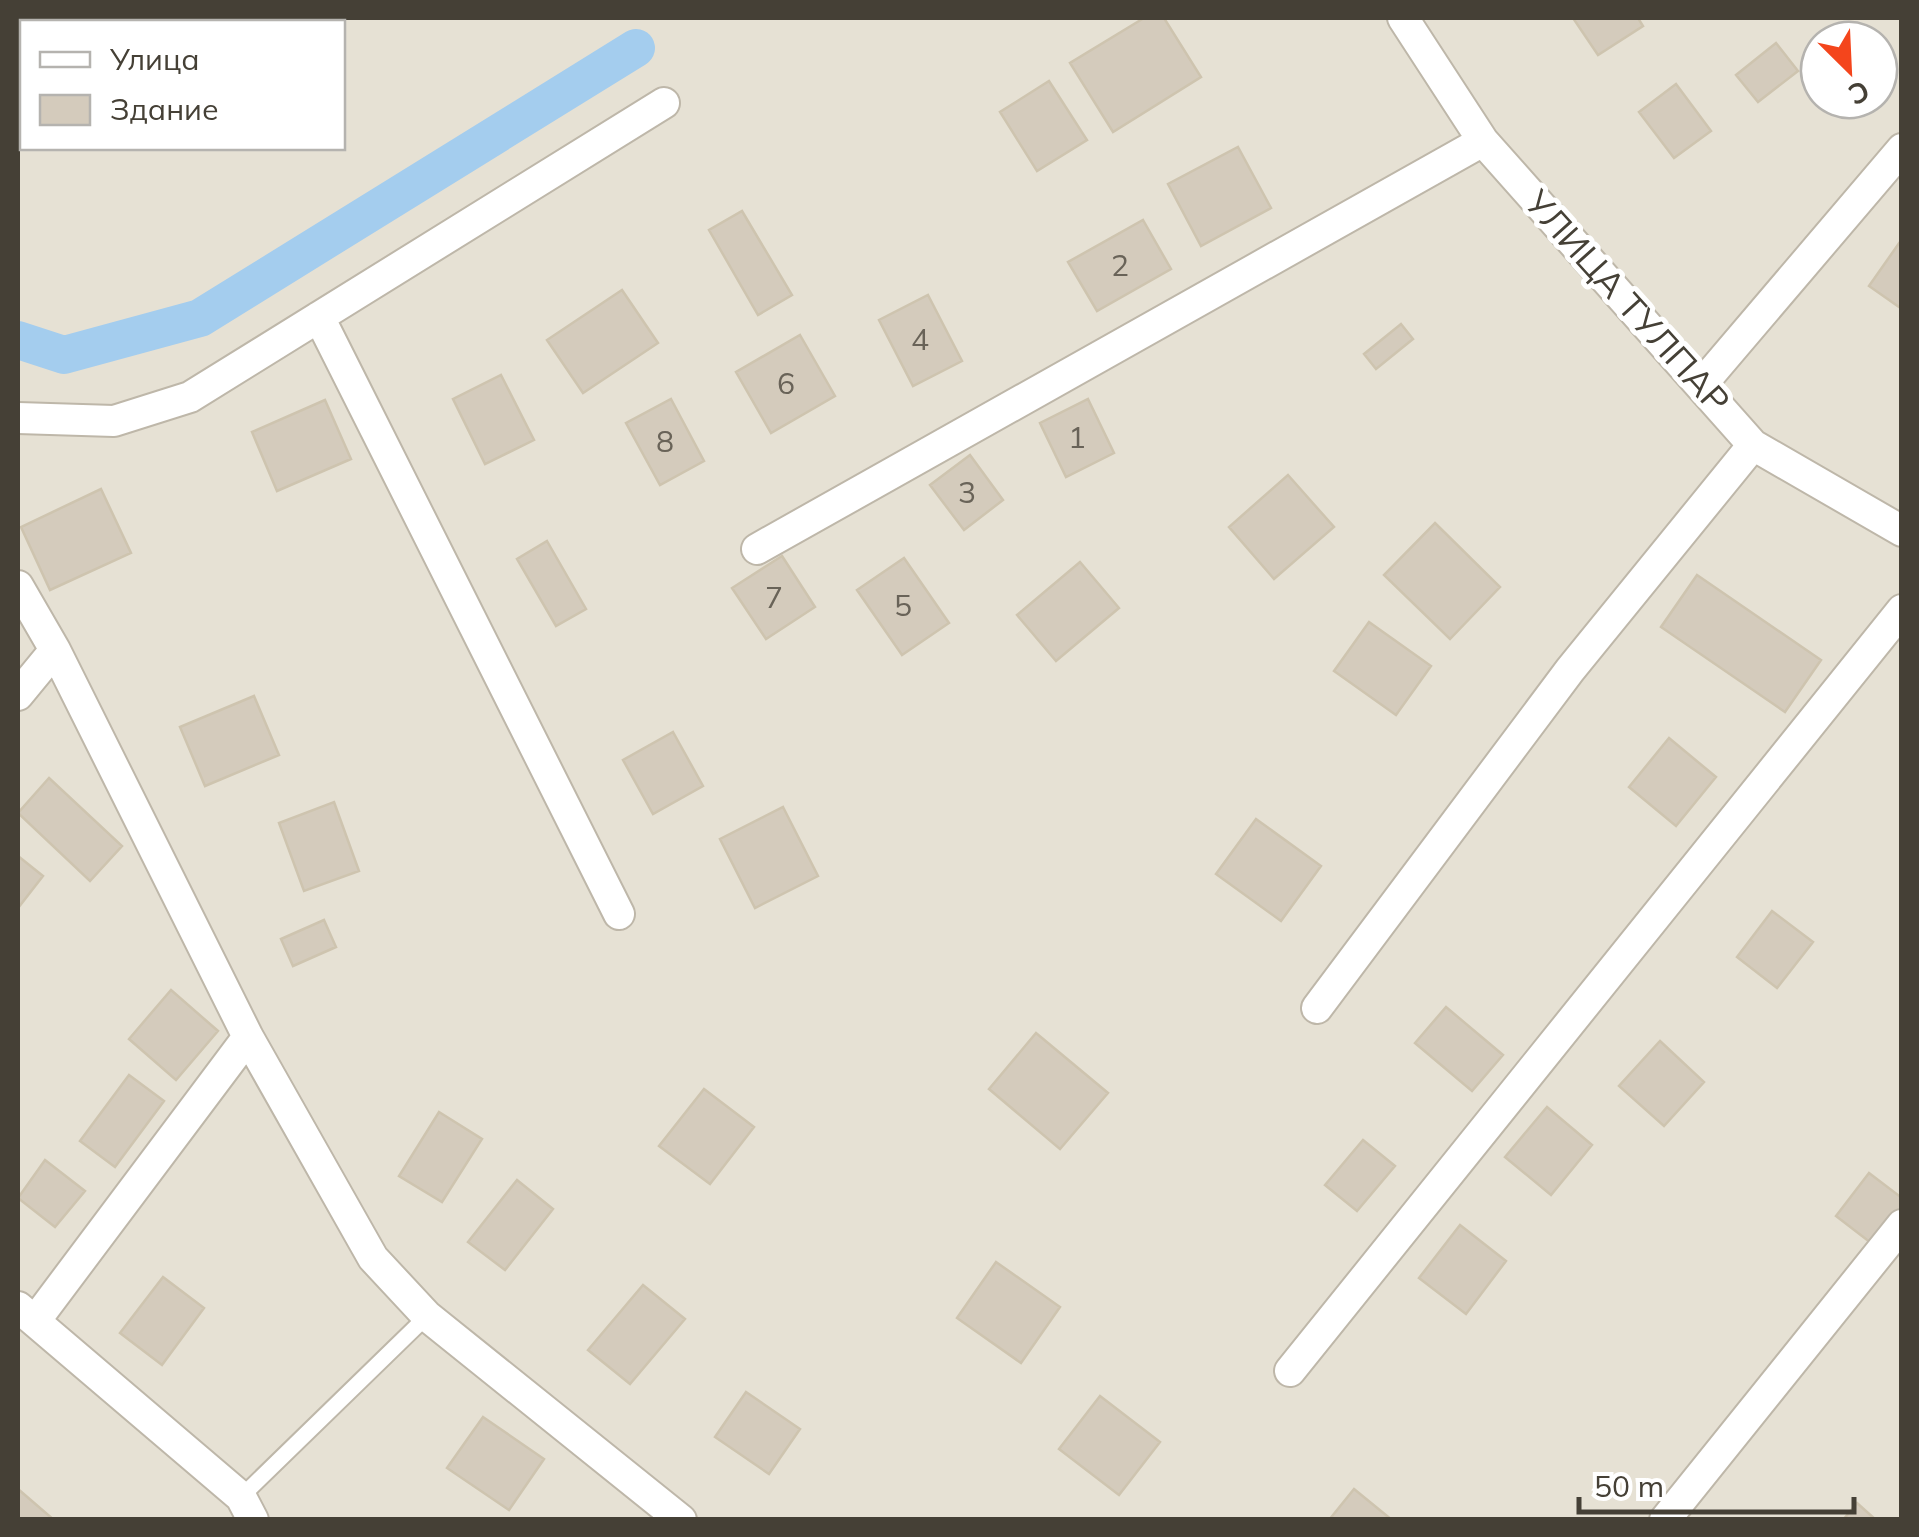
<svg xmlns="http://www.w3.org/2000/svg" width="1919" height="1537" font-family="Mulish,sans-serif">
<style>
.residential{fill:#e6e1d4;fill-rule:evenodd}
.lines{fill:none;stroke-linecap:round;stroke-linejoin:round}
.canal{stroke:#a4cdee;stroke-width:38}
.building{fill:#d4cbbc;stroke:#cec4af;stroke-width:2.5}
.service-casing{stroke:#beb7a9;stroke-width:19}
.minor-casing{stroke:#beb7a9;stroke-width:34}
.service{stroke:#fff;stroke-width:15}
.minor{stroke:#fff;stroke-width:30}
.labels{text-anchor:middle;stroke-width:10;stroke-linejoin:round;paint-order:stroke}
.number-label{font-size:30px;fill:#696358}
.street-label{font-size:35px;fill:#454036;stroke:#fff}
</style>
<rect width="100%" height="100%" fill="#f3efe6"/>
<path class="residential" d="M18,18H1901V1519H18ZM22,22H342V148H22ZM1819,40H1879V100H1819Z"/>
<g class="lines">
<path class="canal" d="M18,340L64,355L200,318L636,48"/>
</g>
<path class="building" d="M1144,18H1164L1201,77L1113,132L1070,63Z
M1573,18H1638L1643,26L1598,55Z
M1776,43L1798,71L1758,102L1736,75Z
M1049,81L1087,140L1037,171L1000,112Z
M1676,84L1711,131L1674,158L1639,112Z
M1238,147L1271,208L1201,246L1168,184Z
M742,211L792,295L758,315L709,230Z
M1143,220L1171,269L1097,311L1068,262Z
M1902,239V309L1869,286Z
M622,290L658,343L583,393L547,340Z
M928,295L962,361L913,386L879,320Z
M1401,324L1413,339L1376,369L1364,354Z
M800,335L835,396L771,433L736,372Z
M501,375L534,440L485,464L453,399Z
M671,399L704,461L660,485L626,423Z
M1088,399L1114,453L1066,477L1040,423Z
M325,400L351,459L277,491L252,432Z
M970,455L1003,500L964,530L930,485Z
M1288,475L1334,527L1274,579L1229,527Z
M101,489L131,553L50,590L21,527Z
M1435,523L1500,587L1450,639L1384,575Z
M547,541L586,609L556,626L517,559Z
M782,556L815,607L766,639L732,588Z
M904,558L949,623L902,655L857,590Z
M1080,562L1119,608L1056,661L1017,615Z
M1697,575L1821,660L1785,712L1661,627Z
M1369,622L1431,666L1396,715L1334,671Z
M254,696L279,755L205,786L180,727Z
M673,732L703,786L653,814L623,760Z
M1669,738L1716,777L1676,826L1629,787Z
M49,778L122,846L90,881L18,813Z
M334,802L359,871L304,891L279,823Z
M783,807L818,876L755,908L720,839Z
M1256,819L1321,866L1281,921L1216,874Z
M18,856L43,876L18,908Z
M1772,911L1813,942L1777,988L1737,957Z
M324,920L336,947L293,966L281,939Z
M171,990L218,1031L176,1080L129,1039Z
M1446,1007L1503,1055L1472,1091L1415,1043Z
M1036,1033L1108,1093L1060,1149L989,1089Z
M1660,1041L1704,1082L1664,1126L1619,1086Z
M129,1075L164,1101L115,1167L80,1141Z
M704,1089L754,1127L710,1184L659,1146Z
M1547,1107L1592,1145L1551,1195L1505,1157Z
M439,1112L482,1139L442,1202L399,1176Z
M1363,1140L1395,1166L1357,1211L1325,1185Z
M45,1160L85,1191L55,1227L18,1198Z
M1869,1173L1902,1198V1213L1875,1246L1836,1216Z
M517,1180L553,1209L505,1270L468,1242Z
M1460,1225L1506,1261L1466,1314L1419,1278Z
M996,1262L1060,1307L1021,1363L957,1318Z
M163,1277L204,1308L162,1365L120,1333Z
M643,1285L685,1319L630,1384L588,1350Z
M746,1392L800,1429L769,1474L715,1437Z
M1100,1396L1160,1442L1119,1495L1059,1449Z
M483,1417L544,1459L509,1510L447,1468Z
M18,1489L54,1520H18Z
M1354,1489L1392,1520H1329Z
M1857,1503L1876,1520H1843Z"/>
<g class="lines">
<defs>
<path id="service" d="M241,1497L427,1316"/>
<path id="minor" d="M1403,18L1483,141L1753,445L1902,531
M319,317L619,914
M1702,384L1902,149
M18,418L114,421L190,397L664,103
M757,549L1483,141
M18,586L55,650L248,1037L373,1258L427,1316L681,1520
M18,695L55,650
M1317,1008L1570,670L1753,445
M18,1307L241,1497L253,1520
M35,1321L248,1037
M1290,1371L1902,610
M1665,1520L1902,1225"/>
</defs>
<use href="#service" class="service-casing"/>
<use href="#minor" class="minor-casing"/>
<use href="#service" class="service"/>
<use href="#minor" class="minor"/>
</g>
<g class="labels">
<g class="number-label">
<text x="1120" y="276">2</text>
<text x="920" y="350">4</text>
<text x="786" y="394">6</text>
<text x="1077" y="448">1</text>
<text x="665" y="452">8</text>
<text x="967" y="503">3</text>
<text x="774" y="608">7</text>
<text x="903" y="616">5</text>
</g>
<g class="street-label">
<text transform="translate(1627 302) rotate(48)" y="12">УЛИЦА ТУЛПАР</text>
</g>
</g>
<rect width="1919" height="1537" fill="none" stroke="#454036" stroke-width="40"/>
<rect x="20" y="20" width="325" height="130" fill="#ffffff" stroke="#b5b3af" stroke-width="2.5"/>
<rect x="40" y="52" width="50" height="15" fill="#ffffff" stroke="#b5b3af" stroke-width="2.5"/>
<text x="110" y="70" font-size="30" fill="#454036">Улица</text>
<rect x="40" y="95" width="50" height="30" fill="#d4cbbc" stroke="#b5b3af" stroke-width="2.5"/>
<text x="110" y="120" font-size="30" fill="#454036">Здание</text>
<g transform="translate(1849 70) rotate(156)"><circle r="48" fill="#ffffff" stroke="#b5b3af" stroke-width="2.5"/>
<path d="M0-8L18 38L0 25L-18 38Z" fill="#f4451c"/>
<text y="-15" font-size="28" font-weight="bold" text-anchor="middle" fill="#454036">С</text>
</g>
<path d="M1579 1497v15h275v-15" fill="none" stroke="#454036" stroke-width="5"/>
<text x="1594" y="1497" font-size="30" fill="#454036" stroke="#ffffff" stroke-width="8" paint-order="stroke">50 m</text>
</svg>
